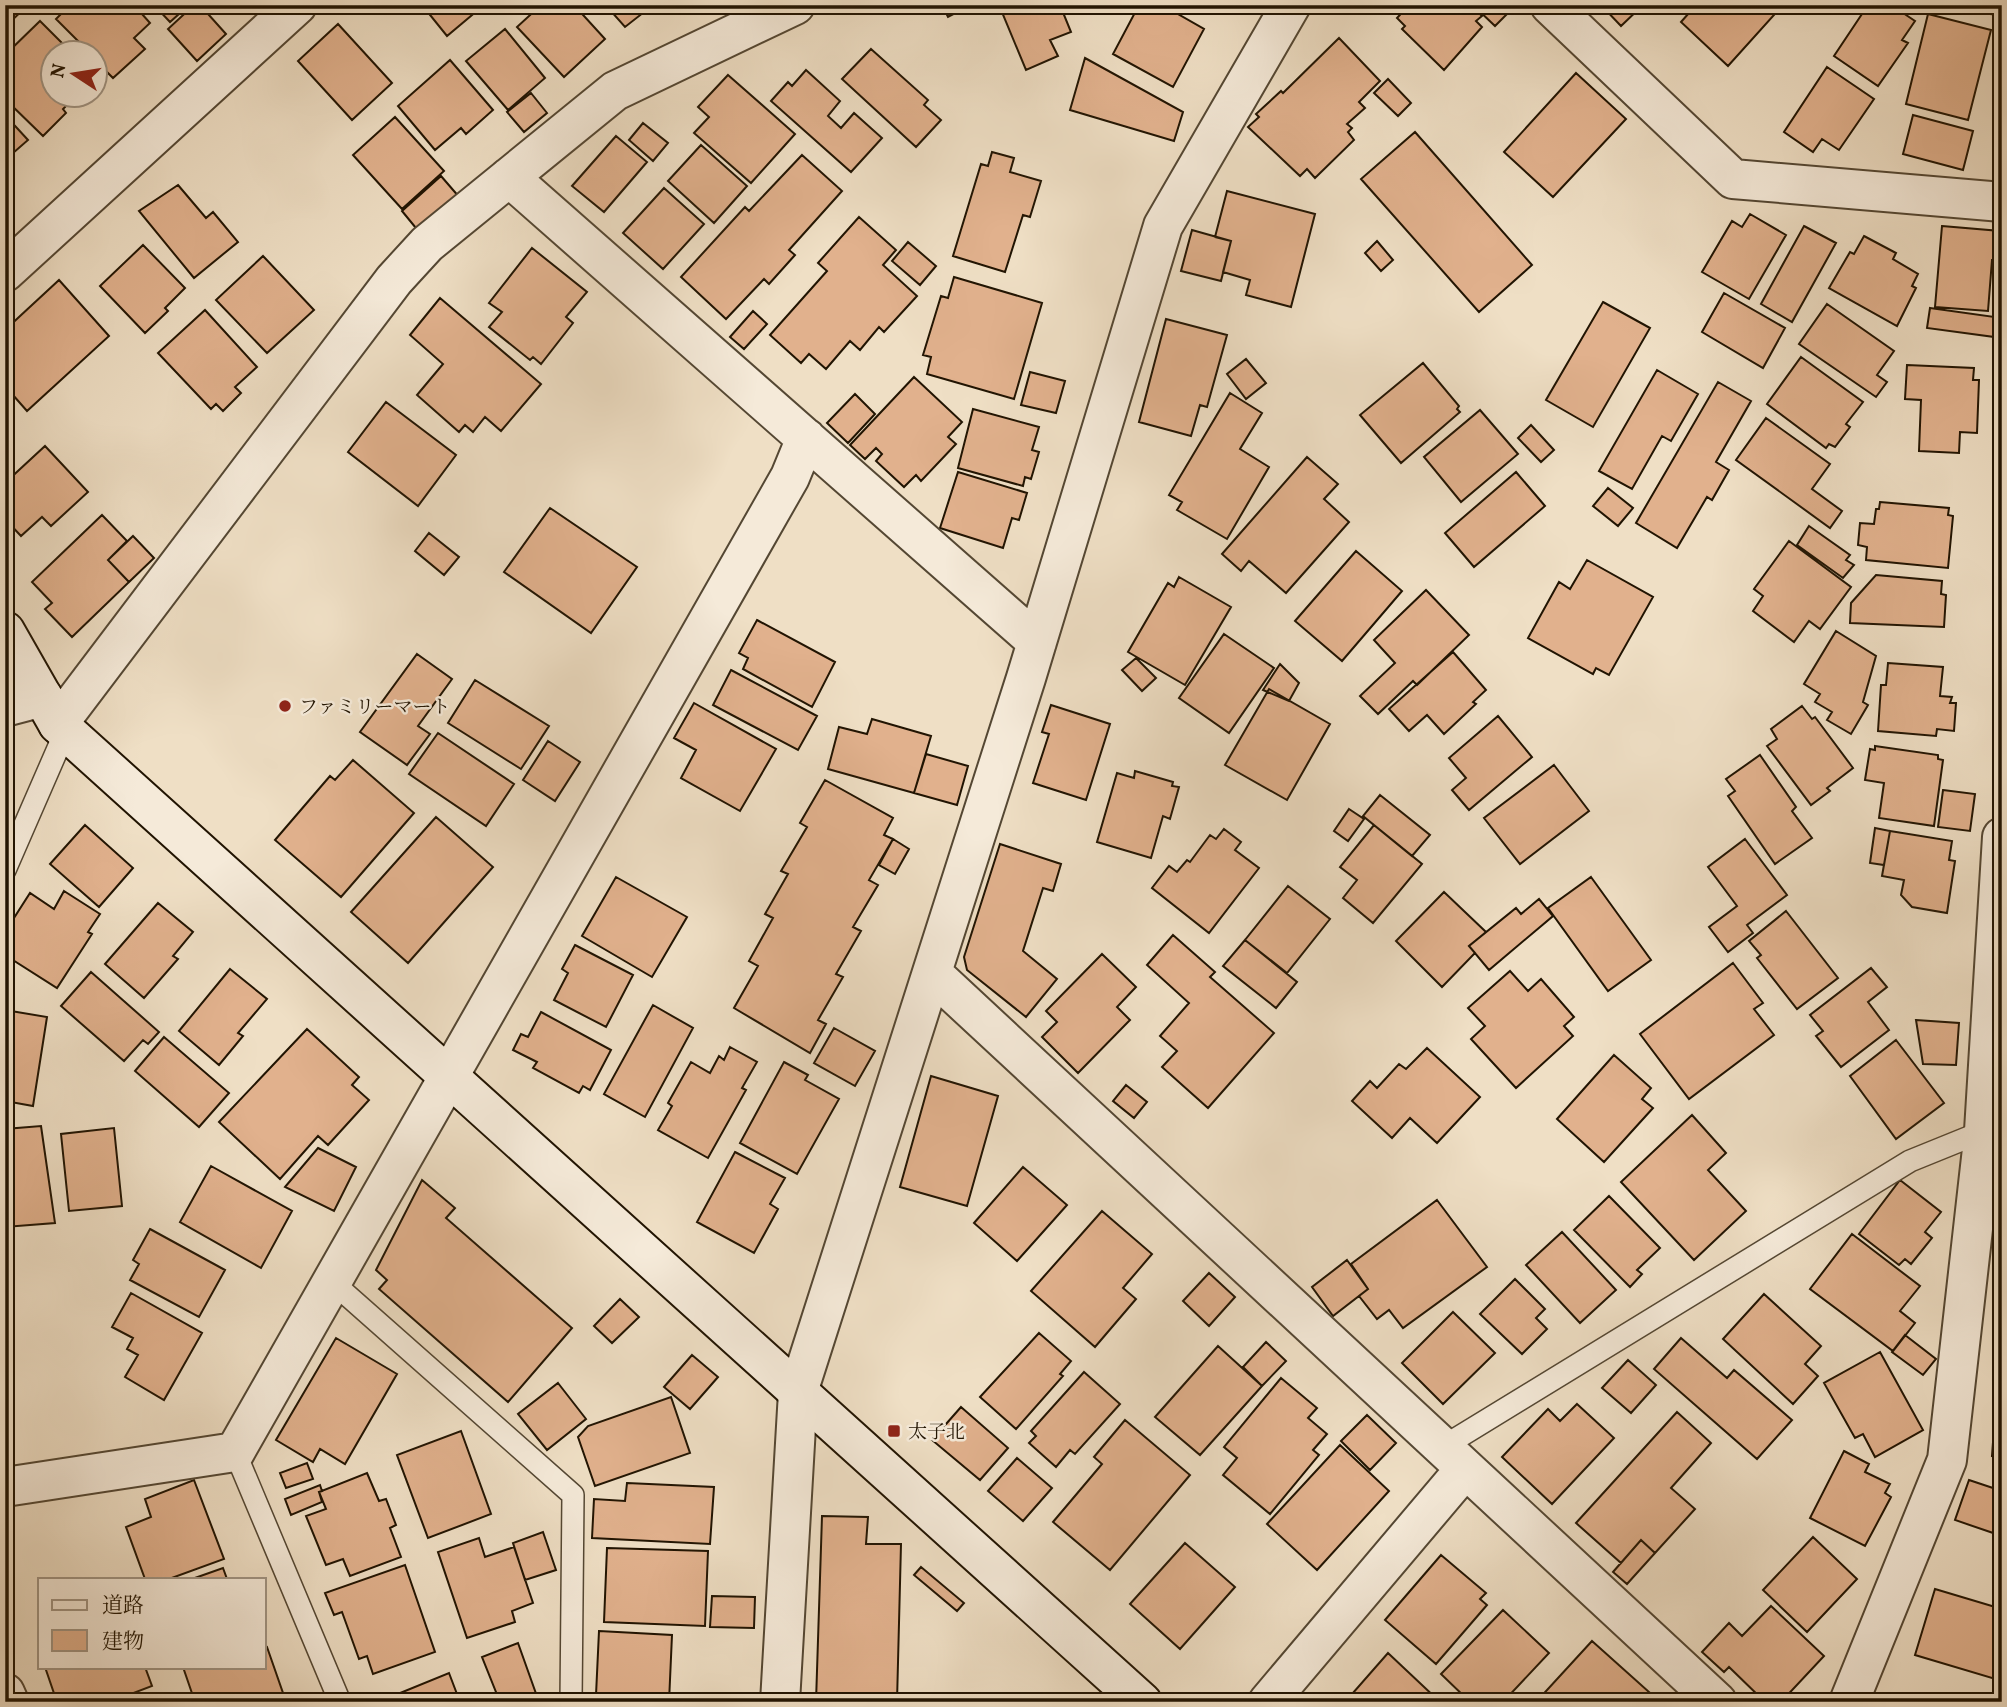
<svg xmlns="http://www.w3.org/2000/svg" width="2007" height="1707" font-family="Vollkorn,'Noto Serif JP',serif">
<style>
.building{fill:#e1b18d;stroke:#211402;stroke-width:2}
.lines{fill:none;stroke-linecap:round;stroke-linejoin:round}
.lane-casing{stroke:#544733;stroke-width:24}
.street-casing{stroke:#544733;stroke-width:42}
.secondary-casing{stroke:#211402;stroke-width:42}
.lane{stroke:#f5ead9;stroke-width:21}
.street{stroke:#f5ead9;stroke-width:38}
.secondary{stroke:#f5ead9;stroke-width:38}
.poi-dot{fill:#8f2418;stroke:#f5ead9;stroke-width:2.5}
.labels{text-anchor:middle;stroke-width:5;stroke-linejoin:round;paint-order:stroke}
.poi-label{font-size:19px;fill:#211402;stroke:#f5ead9;text-anchor:start}
</style>
<rect width="100%" height="100%" fill="#efdfc5"/>
<filter id="stains"><feTurbulence type="fractalNoise" baseFrequency=".00286" numOctaves="4"/><feColorMatrix values="0 0 0 0 .2 0 0 0 0 .09 0 0 0 0 .02 0 0 0 .5 -.17"/></filter>
<radialGradient id="worn" r=".72"><stop offset=".6" stop-color="#630" stop-opacity="0"/><stop offset="1" stop-color="#630" stop-opacity=".3"/></radialGradient>
<path class="building" d="M5,5H28L5,27Z
M70,5H134L150,23L134,38L145,49L113,78L94,59V52H89L56,19Z
M154,5H189L170,22Z
M194,5H200L226,34L197,61L168,29Z
M422,5H484L447,36Z
M541,5H574L605,39L564,77L517,27Z
M615,5H644L648,9L625,27L610,10Z
M942,5H971L948,17Z
M999,5H1060L1071,32L1050,40L1058,56L1026,70Z
M1076,5H1094L1081,13Z
M1139,5H1162L1204,29L1173,87L1113,54Z
M1409,5H1471L1482,16L1476,21L1482,27L1444,70L1402,29L1405,26L1397,18Z
M1473,5H1514L1515,6L1495,26Z
M1601,5H1643L1621,26Z
M1696,5H1783L1728,66L1681,22Z
M1868,5H1891L1915,21L1902,40L1908,43L1878,86L1834,56Z
M1980,5H1998L1991,14Z
M1928,14L1991,30L1968,120L1906,104Z
M40,21L71,52H52V94L76,96L63,109L66,113L43,136L5,99V55Z
M338,24L392,83L352,120L298,61Z
M505,29L545,78L508,110L466,61Z
M1339,38L1380,81L1359,102L1365,108L1347,124L1352,128L1348,132L1354,140L1315,178L1307,169L1300,176L1248,127L1259,117L1256,114L1281,91L1283,93Z
M871,49L928,100L924,105L941,120L916,147L842,79Z
M1085,58L1183,112L1174,141L1070,110Z
M450,60L493,110L466,134L461,128L435,150L398,106Z
M1827,67L1874,99L1839,150L1822,139L1813,152L1784,132Z
M806,70L840,101L828,116L841,128L854,113L882,138L851,172L771,101L788,82L792,86Z
M1576,73L1626,119L1553,197L1504,152Z
M728,75L795,134L751,183L694,133L709,117L698,107Z
M1388,79L1411,103L1398,116L1374,93Z
M531,93L547,113L524,132L507,112Z
M5,115L28,140L5,160Z
M1913,115L1973,131L1963,170L1903,154Z
M395,117L444,171L402,209L353,155Z
M643,123L668,143L653,161L629,140Z
M1415,132L1532,265L1479,312L1361,179Z
M616,136L647,162L604,212L572,186Z
M701,145L747,186L714,223L668,181Z
M992,152L1014,158L1010,172L1041,181L1030,217L1023,215L1005,272L953,256L981,164L988,166Z
M802,155L842,191L789,250L795,255L769,284L764,279L726,319L681,277L745,207L749,211Z
M441,176L460,198L420,233L402,211Z
M178,185L206,218L213,212L238,242L194,278L139,211Z
M664,188L704,224L663,269L623,233Z
M1227,191L1315,214L1291,307L1246,295L1250,280L1223,272L1231,241L1215,237Z
M1750,214L1786,235L1749,299L1702,272L1732,221L1742,227Z
M859,217L896,250L883,265L917,296L884,332L879,327L860,350L850,341L826,369L809,354L801,363L770,335L827,271L818,263Z
M1804,226L1836,243L1792,322L1761,304Z
M1942,226L2000,231L1998,260H1992L1988,311L1935,307Z
M1192,230L1231,241L1221,281L1181,271Z
M1864,236L1896,253L1893,259L1918,274L1912,286L1916,288L1897,326L1829,288L1850,252L1854,254Z
M1377,241L1393,260L1381,271L1365,253Z
M908,242L936,266L920,285L892,261Z
M143,245L185,288L165,308L168,311L145,333L100,286Z
M532,248L587,292L566,317L573,323L541,364L533,357L530,360L489,327L502,312L489,303Z
M263,256L314,310L267,353L216,300Z
M954,277L1042,303L1014,399L927,374L931,357L923,355L941,296L948,298Z
M59,280L109,336L27,411L5,386V330Z
M1724,293L1785,328L1763,368L1702,332Z
M440,298L541,384L501,431L485,417L473,432L465,425L459,432L417,395L443,364L410,335Z
M1603,302L1650,328L1593,427L1546,400Z
M1827,304L1894,351L1877,375L1887,382L1876,397L1799,344Z
M1930,308L2002,318V338L1927,328Z
M205,310L257,367L235,387L241,393L223,411L216,404L211,409L158,353Z
M753,311L767,324L744,349L730,337Z
M1166,319L1227,335L1207,407L1200,405L1191,436L1139,422Z
M1801,357L1863,402L1846,424L1850,427L1835,447L1829,444L1826,448L1767,404Z
M1246,359L1266,383L1246,399L1227,374Z
M1423,363L1459,406L1457,409L1460,412L1401,463L1360,415Z
M1907,365L1974,368L1973,380H1979L1977,433L1960,432L1959,453L1919,451L1921,400L1905,399Z
M1657,370L1698,394L1671,441L1662,436L1632,489L1599,471Z
M1030,372L1065,381L1056,413L1021,405Z
M914,377L962,422L948,437L956,444L921,481L916,475L904,487L876,461L882,454L876,448L865,459L850,445Z
M1718,382L1751,401L1716,462L1729,470L1712,500L1707,497L1677,548L1636,523Z
M1230,393L1262,413L1240,449L1269,467L1227,539L1177,510L1182,502L1169,495Z
M855,394L875,414L848,443L827,423Z
M386,402L456,455L418,506L348,452Z
M973,409L1039,427L1032,450L1039,452L1031,479L1025,477L1023,486L958,468Z
M1480,410L1518,454L1461,502L1424,457Z
M1766,418L1830,464L1812,489L1842,511L1830,528L1736,460Z
M1531,425L1554,450L1541,462L1518,438Z
M45,446L88,492L51,526L42,517L21,536L5,519V499L10,495L5,490V483Z
M1307,457L1338,484L1324,499L1349,522L1286,593L1249,561L1241,571L1222,554Z
M958,472L1027,493L1019,520L1012,518L1003,548L940,528Z
M1516,472L1545,506L1474,567L1445,533Z
M1608,488L1633,508L1618,526L1593,506Z
M1880,502L1949,508L1948,515L1953,516L1948,568L1866,560L1867,547L1858,545L1860,523L1874,524L1876,509H1879Z
M550,508L637,567L591,633L504,572Z
M102,515L127,541L108,560L129,582L72,637L45,609L52,603L32,582Z
M1809,526L1850,555L1846,560L1854,565L1843,578L1797,545Z
M429,533L459,557L444,575L415,551Z
M133,536L154,558L129,582L108,560Z
M1789,541L1851,587L1820,629L1809,621L1794,642L1753,611L1763,596L1754,589Z
M1356,551L1402,591L1342,661L1295,621Z
M1587,560L1653,597L1609,675L1596,668L1593,674L1528,638L1559,582L1570,589Z
M1876,575L1942,581L1941,594L1946,595L1944,627L1850,623L1851,603Z
M1179,577L1231,607L1185,685L1128,652L1168,583L1174,587Z
M1426,590L1469,635L1417,685L1413,681L1378,714L1360,696L1395,663L1374,640Z
M757,620L835,662L812,707L743,669L748,658L739,653Z
M1836,631L1876,656L1863,702L1868,705L1851,734L1827,720L1832,712L1815,702L1820,694L1804,684Z
M1224,634L1274,668L1229,733L1179,698Z
M1453,652L1486,690L1473,702L1476,704L1444,734L1427,715L1409,731L1389,709Z
M417,654L452,679L418,726L430,734L407,765L360,732Z
M1136,658L1156,678L1142,691L1122,670Z
M1888,663L1943,667L1940,696L1952,697L1950,703H1956L1954,731L1937,729L1936,736L1878,731L1881,685H1886Z
M1280,664L1299,683L1289,701L1263,690Z
M731,670L817,716L798,750L713,705Z
M475,680L549,726L521,769L448,723Z
M1269,689L1330,724L1287,800L1225,765Z
M694,703L776,749L740,811L681,778L696,750L674,738Z
M1051,705L1110,724L1086,800L1033,783L1049,734L1042,732Z
M1802,706L1812,719L1815,717L1853,768L1827,788L1830,791L1811,805L1767,746L1777,739L1771,729Z
M1498,716L1532,757L1469,810L1452,790L1466,778L1449,758Z
M872,719L931,736L914,793L828,769L839,727L867,734Z
M438,733L514,784L486,826L409,774Z
M548,741L580,762L555,801L523,780Z
M1875,746L1938,755V759L1943,760L1934,826L1879,818L1884,783L1865,780L1870,749L1875,750Z
M926,754L968,766L957,805L914,793Z
M1760,755L1796,807L1792,811L1812,838L1775,864L1728,796L1735,791L1726,779Z
M353,760L414,813L341,897L275,840L330,776L335,780Z
M1554,765L1589,811L1520,864L1484,818Z
M1135,771L1173,782L1172,786L1179,787L1170,819L1163,816L1151,858L1097,842L1117,773L1134,778Z
M825,780L893,818L884,835L893,839L869,880L878,885L853,927L861,931L836,974L843,977L818,1020L826,1024L810,1053L734,1008L758,966L749,961L773,918L765,914L788,874L781,871L807,827L800,823Z
M1943,790L1975,794L1970,831L1938,827Z
M1380,795L1430,835L1412,856L1363,816Z
M1349,809L1364,819L1348,841L1334,831Z
M436,817L493,867L408,963L351,912Z
M85,825L133,868L99,907L50,864Z
M1374,825L1422,864L1373,923L1343,898L1357,880L1340,867Z
M1875,828L1890,831L1884,865L1870,863Z
M1224,829L1241,842L1235,850L1259,868L1209,933L1152,888L1169,866L1177,872L1187,860L1190,862L1210,835L1216,839Z
M1890,831L1952,841L1949,860L1955,861L1947,913L1912,907L1901,895L1904,880L1882,876Z
M893,839L909,849L895,874L879,865Z
M1745,839L1787,895L1747,925L1753,933L1728,952L1709,927L1737,906L1708,867Z
M1000,844L1061,864L1053,891L1043,888L1023,951L1057,979L1026,1017L967,970L964,957Z
M616,877L687,917L652,977L582,936Z
M1591,877L1651,960L1608,991L1548,908Z
M1288,886L1330,919L1287,973L1245,940Z
M64,891L100,914L88,932L92,934L57,988L5,955V932L30,893L54,909Z
M1444,892L1486,932L1469,946L1475,953L1442,987L1396,941Z
M1539,899L1553,916L1489,970L1469,946L1516,908L1521,914Z
M158,903L193,932L173,956L178,959L144,998L105,964Z
M1786,911L1838,978L1797,1009L1757,958L1761,955L1749,941Z
M1173,935L1215,972L1210,977L1274,1033L1208,1108L1162,1067L1177,1051L1160,1036L1189,1003L1147,965Z
M1245,940L1297,982L1276,1008L1223,966Z
M575,945L633,975L606,1027L554,1000L568,973L562,969Z
M1102,954L1136,987L1117,1007L1130,1020L1078,1073L1042,1037L1057,1022L1046,1011Z
M1733,963L1763,1003L1754,1009L1774,1035L1689,1099L1640,1034Z
M1871,968L1887,987L1868,1002L1889,1030L1841,1067L1816,1036L1823,1031L1810,1015Z
M230,969L267,999L238,1033L243,1036L219,1065L179,1031Z
M1510,971L1528,991L1541,979L1574,1017L1564,1026L1573,1036L1516,1088L1471,1039L1485,1026L1468,1008Z
M91,972L159,1032L148,1044L143,1040L124,1061L61,1006Z
M653,1005L693,1028L645,1117L604,1094Z
M5,1010L47,1017L33,1106L5,1101Z
M541,1012L611,1050L590,1090L583,1086L579,1093L533,1068L537,1062L513,1050L521,1034L528,1037Z
M1916,1020L1959,1023L1956,1065L1923,1064Z
M834,1028L875,1051L855,1086L814,1063Z
M307,1029L359,1077L352,1085L369,1100L328,1145L318,1136L280,1179L219,1122Z
M164,1037L229,1093L199,1127L135,1071Z
M1896,1040L1944,1103L1896,1139L1850,1076Z
M730,1047L757,1062L742,1088L746,1090L708,1158L658,1130L672,1106L668,1103L691,1062L710,1073L719,1056L724,1060Z
M1427,1048L1480,1097L1437,1143L1410,1118L1392,1138L1352,1101L1370,1081L1377,1088L1399,1064L1406,1069Z
M1614,1055L1651,1088L1642,1099L1653,1108L1604,1162L1557,1119Z
M784,1062L808,1075L805,1080L839,1099L797,1174L740,1143Z
M931,1076L998,1096L967,1206L900,1187Z
M1126,1085L1147,1102L1134,1118L1113,1101Z
M1692,1115L1726,1153L1708,1170L1746,1211L1694,1260L1621,1182Z
M41,1126L55,1223L5,1227V1129Z
M114,1128L122,1206L69,1211L61,1134Z
M318,1148L356,1167L334,1211L285,1187Z
M735,1152L785,1178L770,1204L778,1209L754,1253L697,1222Z
M211,1166L292,1211L261,1268L180,1222Z
M1023,1167L1067,1205L1017,1261L974,1223Z
M422,1180L455,1208L446,1218L572,1328L508,1402L379,1289L387,1280L376,1270Z
M1900,1180L1941,1212L1925,1232L1932,1238L1911,1264L1905,1259L1899,1265L1859,1234Z
M1609,1196L1660,1248L1637,1270L1642,1274L1630,1287L1574,1230Z
M1437,1200L1487,1267L1403,1328L1389,1310L1377,1319L1359,1296L1368,1289L1351,1264Z
M1102,1211L1152,1254L1123,1288L1136,1299L1095,1347L1031,1291Z
M150,1229L225,1270L199,1317L130,1280L139,1264L133,1260Z
M1562,1232L1616,1290L1580,1323L1526,1265Z
M1852,1234L1920,1286L1900,1311L1915,1323L1893,1351L1810,1289Z
M1347,1260L1368,1289L1333,1316L1312,1287Z
M1209,1273L1235,1297L1209,1326L1183,1301Z
M1515,1279L1545,1309L1536,1318L1547,1329L1522,1354L1480,1314Z
M131,1293L202,1333L164,1400L125,1377L138,1355L127,1349L133,1338L112,1327Z
M1764,1294L1821,1346L1805,1364L1818,1376L1793,1404L1723,1339Z
M620,1299L639,1317L612,1343L594,1326Z
M1453,1312L1495,1353L1443,1404L1402,1363Z
M1039,1333L1071,1361L1060,1374L1063,1376L1016,1429L980,1397Z
M1997,1334H2002V1358L1994,1357Z
M1905,1335L1936,1359L1923,1375L1892,1352Z
M336,1338L397,1374L345,1464L320,1449L313,1462L276,1440Z
M1681,1338L1727,1378L1734,1370L1792,1420L1757,1459L1654,1369Z
M1266,1342L1286,1361L1262,1386L1243,1367Z
M1218,1346L1262,1386L1200,1455L1155,1417Z
M1880,1352L1923,1430L1875,1457L1863,1434L1855,1438L1824,1383Z
M692,1355L718,1377L690,1409L664,1387Z
M1628,1360L1656,1385L1631,1413L1602,1388Z
M1084,1372L1120,1404L1075,1454L1070,1450L1056,1467L1029,1443L1036,1436L1031,1431Z
M1281,1378L1317,1408L1308,1418L1327,1434L1313,1450L1319,1455L1270,1514L1223,1475L1237,1458L1224,1447Z
M558,1383L586,1419L547,1450L518,1414Z
M1997,1387H2002V1457L1992,1456Z
M671,1397L690,1453L595,1486L578,1437L588,1426Z
M1577,1404L1614,1438L1552,1504L1502,1457L1548,1409L1560,1421Z
M961,1407L1008,1448L980,1480L932,1440Z
M1677,1412L1711,1443L1671,1488L1695,1509L1655,1553L1641,1540L1621,1563L1576,1523Z
M1367,1415L1396,1443L1370,1470L1341,1441Z
M1125,1420L1190,1475L1110,1570L1053,1522L1102,1464L1094,1457Z
M461,1431L491,1514L428,1538L397,1455Z
M1340,1445L1389,1491L1317,1570L1267,1524Z
M1844,1451L1869,1464L1865,1472L1890,1484L1885,1493L1891,1497L1865,1546L1810,1518Z
M1017,1458L1052,1488L1023,1521L988,1491Z
M307,1463L313,1479L286,1488L280,1473Z
M367,1473L379,1501L386,1499L396,1525L390,1528L401,1557L350,1576L343,1559L326,1565L306,1516L326,1509L319,1492Z
M194,1480L224,1559L169,1579H145L126,1527L151,1517L145,1499Z
M1969,1480L2002,1491V1536L1955,1520Z
M627,1483L714,1487L710,1544L592,1538L594,1499L625,1501Z
M320,1485L322,1491L319,1492L322,1502L291,1515L285,1499Z
M822,1516L868,1517L866,1544H901L897,1702H816Z
M543,1532L556,1570L525,1580L513,1543Z
M1813,1537L1857,1579L1807,1632L1763,1590Z
M479,1538L485,1557L514,1547L533,1603L512,1611L515,1622L467,1638L438,1552Z
M1641,1540L1655,1553L1627,1584L1613,1572Z
M1185,1543L1235,1587L1180,1649L1130,1604Z
M607,1548L708,1551L705,1626L604,1622Z
M1441,1555L1486,1593L1480,1599L1487,1605L1436,1664L1385,1620Z
M405,1565L435,1652L373,1674L367,1656L359,1659L342,1612L334,1615L325,1593Z
M921,1567L964,1603L957,1611L914,1575Z
M223,1568L227,1579H192Z
M1935,1589L2002,1609V1681L1915,1655Z
M712,1596L755,1597L754,1628L710,1627Z
M1771,1606L1824,1656L1781,1702H1765L1729,1667L1724,1672L1702,1652L1729,1623L1742,1636Z
M1503,1610L1549,1653L1503,1702H1470L1441,1674Z
M599,1631L672,1635L669,1702H607V1696L596,1695Z
M1592,1641L1649,1692L1639,1702H1536Z
M518,1643L539,1702H500L482,1657Z
M267,1647L283,1693L258,1702H195L183,1667H264V1648Z
M1388,1653L1439,1701L1438,1702H1345Z
M45,1667H145L152,1686L110,1702H81L79,1698L57,1702Z
M449,1673L460,1702H383V1700Z
M1660,1694L1668,1702H1653Z
M165,1695L167,1702H145Z"/>
<g class="lines">
<defs>
<path id="lane" d="M5,870L66,730
M330,1280L573,1495L571,1702
M1441,1448L1910,1161L1984,1131
M235,1452L340,1702"/>
<path id="street" d="M1550,5L1733,179L2002,202
M509,177L1037,642
M5,272L297,5
M5,707L43,697
M58,724L394,280L427,244L615,91L795,5
M933,974L1717,1702
M5,1487L235,1452L790,477L806,438
M5,1693L9,1702
M780,1702L798,1392L1026,678L1163,226L1291,5
M1268,1702L1465,1469
M1849,1702L1947,1460L1984,1131L2002,837"/>
<path id="secondary" d="M5,631L58,724L1142,1702"/>
</defs>
<use href="#lane" class="lane-casing"/>
<use href="#street" class="street-casing"/>
<use href="#secondary" class="secondary-casing"/>
<use href="#lane" class="lane"/>
<use href="#street" class="street"/>
<use href="#secondary" class="secondary"/>
</g>
<g class="poi-dot">
<circle cx="285" cy="706" r="7"/>
<rect x="887" y="1424" width="14" height="14" rx="3.5"/>
</g>
<g class="labels">
<g class="poi-label">
<text x="299" y="713">ファミリーマート</text>
<text x="908" y="1438">太子北</text>
</g>
</g>
<rect width="2007" height="1707" fill="none" stroke="#efdfc5" stroke-width="28"/>
<rect x="7" y="7" width="1993" height="1693" fill="none" stroke="#211402" stroke-width="3.5"/>
<rect x="14" y="14" width="1979" height="1679" fill="none" stroke="#211402" stroke-width="2"/>
<rect x="38" y="1578" width="228" height="91" fill="#f5ead9" stroke="#a09483" stroke-width="2"/>
<rect x="52" y="1600" width="35" height="10" fill="#f5ead9" stroke="#a09483" stroke-width="2"/>
<text x="102" y="1612" font-size="21" fill="#211402">道路</text>
<rect x="52" y="1630" width="35" height="21" fill="#e1b18d" stroke="#a09483" stroke-width="2"/>
<text x="102" y="1648" font-size="21" fill="#211402">建物</text>
<g transform="translate(74 74) rotate(282)"><circle r="33" fill="#f5ead9" stroke="#a09483" stroke-width="2"/>
<path d="M0-5L12 26L0 18L-12 26Z" fill="#8f2418"/>
<text y="-10" font-size="19" font-weight="bold" text-anchor="middle" fill="#211402">N</text>
</g>
<rect width="100%" height="100%" filter="url(#stains)"/>
<rect width="100%" height="100%" fill="url(#worn)"/>
</svg>
